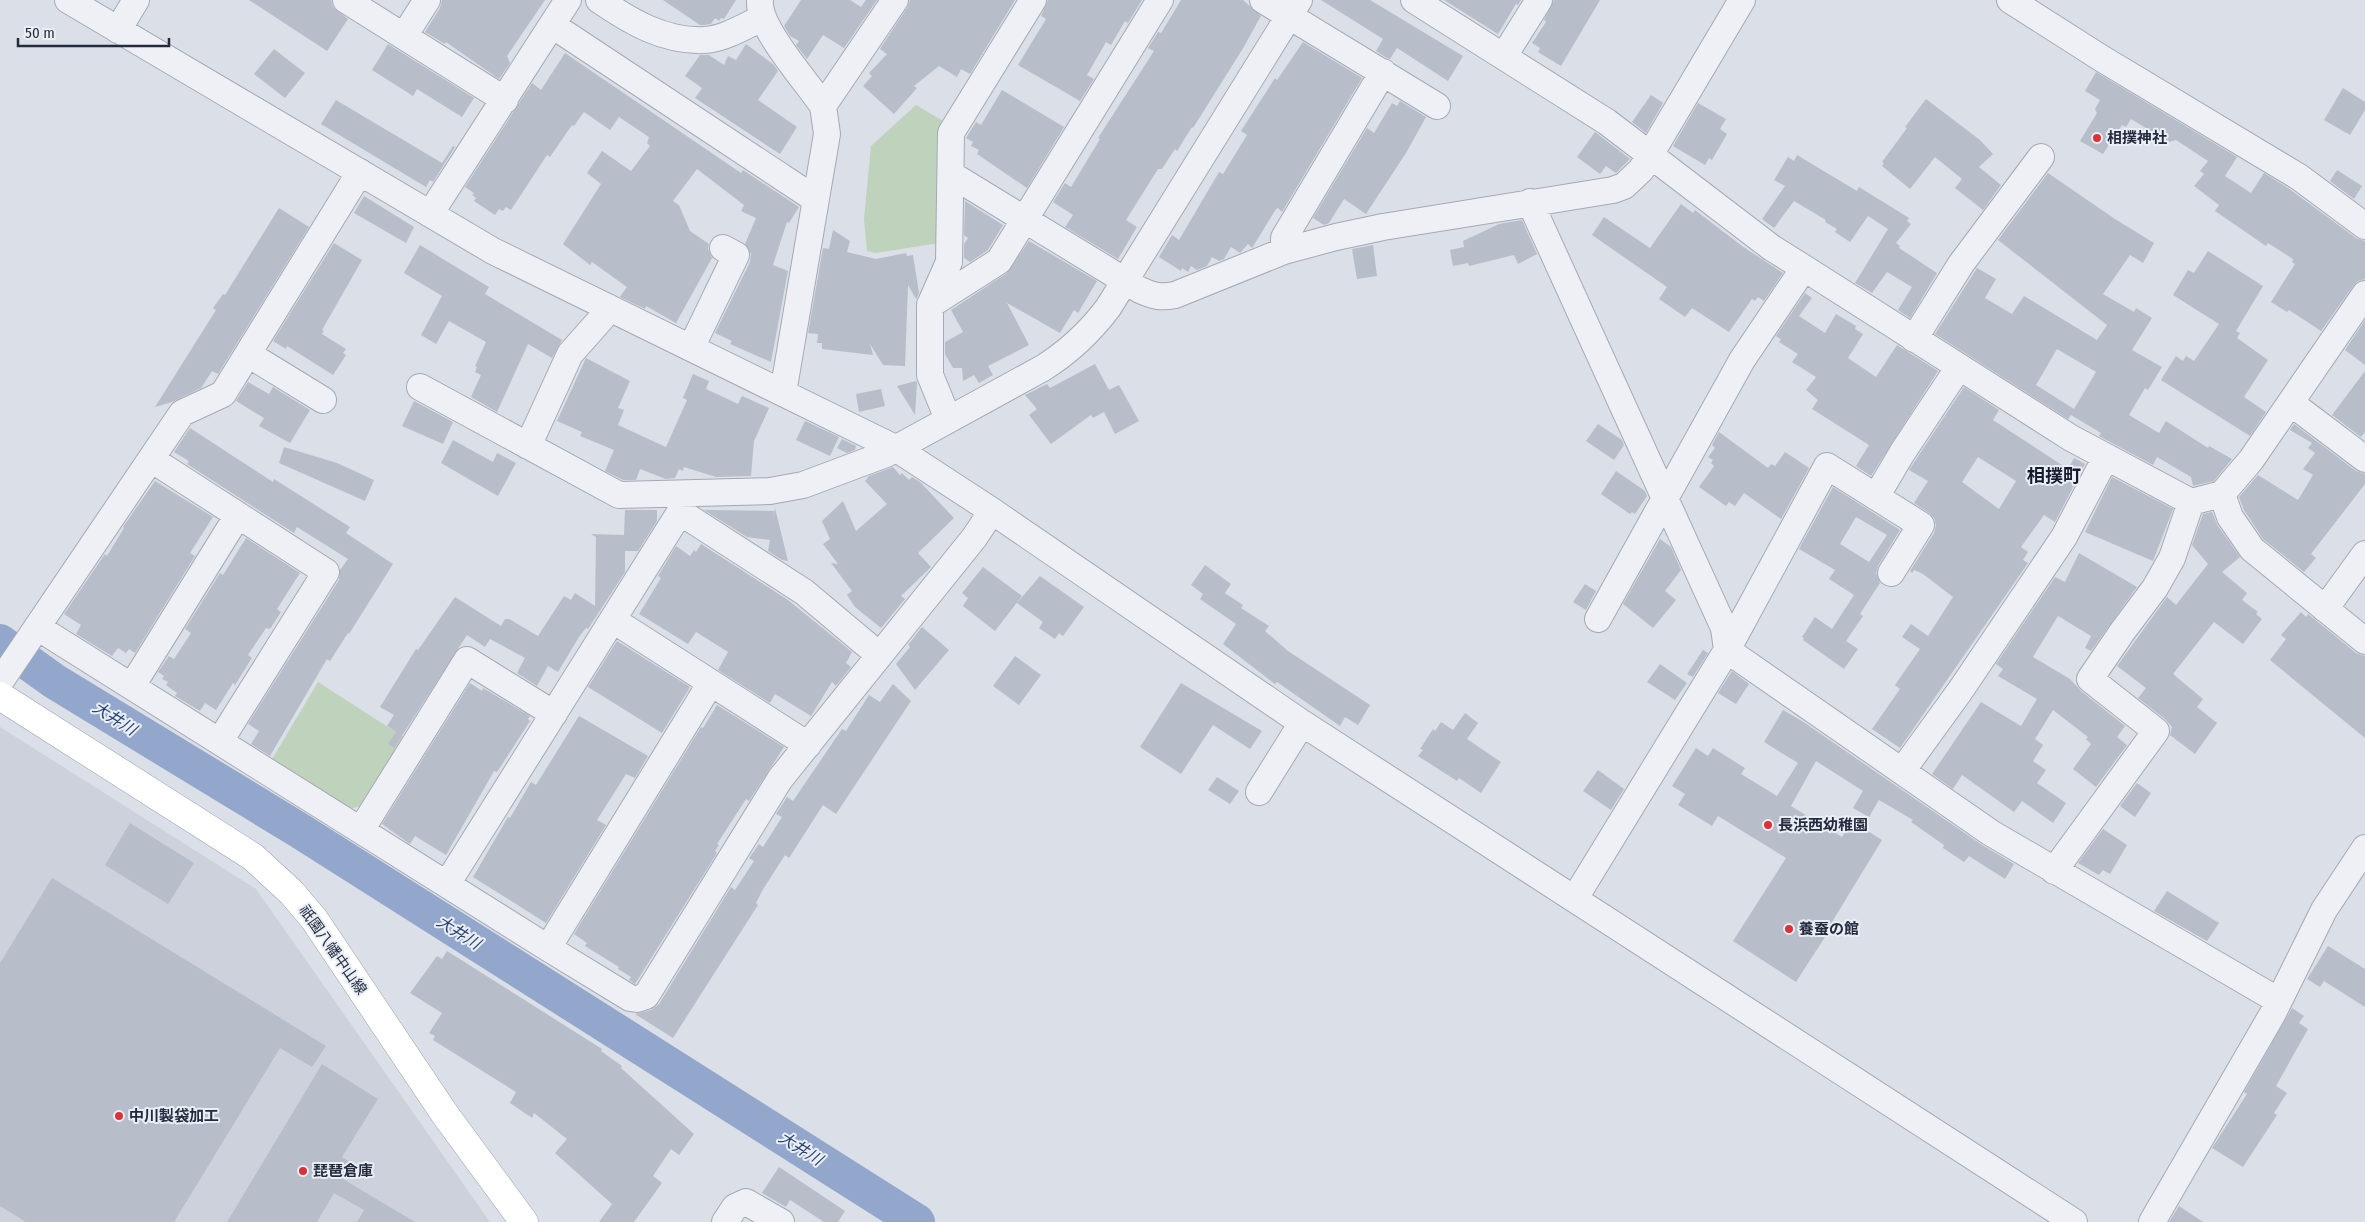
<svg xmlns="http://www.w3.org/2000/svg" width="2365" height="1222" font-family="'Fira Sans Condensed','Noto Sans JP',sans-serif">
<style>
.built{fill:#cdd1dc}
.green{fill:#bfd2bb}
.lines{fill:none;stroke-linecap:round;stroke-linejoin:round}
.river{stroke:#92a7cb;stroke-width:36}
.building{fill:#b8bdca;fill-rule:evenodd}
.minor-casing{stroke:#a4a9b5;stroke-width:28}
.major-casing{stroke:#99a1b4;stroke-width:29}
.minor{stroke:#eef0f5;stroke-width:26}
.major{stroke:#fff;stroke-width:28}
.poi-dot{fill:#da3238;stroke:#eaeef5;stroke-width:2}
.labels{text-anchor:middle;stroke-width:4;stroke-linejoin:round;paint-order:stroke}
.poi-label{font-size:15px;font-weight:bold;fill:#242b3f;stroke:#eaeef5;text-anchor:start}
.street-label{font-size:15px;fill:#242b3f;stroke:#eaeef5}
.water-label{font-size:16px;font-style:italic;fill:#2a4476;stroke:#eaeef5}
.quarter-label{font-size:18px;font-weight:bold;fill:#161c2f;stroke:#eaeef5}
</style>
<rect width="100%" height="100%" fill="#dbdfe7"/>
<path class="built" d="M0,727L256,889L490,1222H0Z"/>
<path class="green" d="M916,105L943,121L945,242L876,253L867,251L864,219L871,146Z
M318,682L405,738L363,806L347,809L271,761Z"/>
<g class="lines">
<path class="river" d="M0,642L54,681L297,829L917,1222"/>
</g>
<path class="building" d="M249,0H331L333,7L348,19L327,51Z
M442,0H545L507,56L510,63L499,79L446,42L445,44L425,32L440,8Z
M663,0H736L724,19L721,18L719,21L715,18L711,24L704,25H700Z
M801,0H850L861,7L866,0H877L844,48L823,35L807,59L796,45L799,41L790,36L784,26Z
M910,0H1015L970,74L961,69L957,77L939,66L914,86L917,88L894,114L863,86L872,76L869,73L887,54L880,49L907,8Z
M1048,0H1142L1128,23L1125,21L1111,45L1106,42L1087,75L1094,79L1080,101L1018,65L1046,19L1041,16Z
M1181,0H1243L1261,16L1242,50L1193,128L1192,127L1177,151L1175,149L1162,169H1158L1126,220L1137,227L1118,259L1065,227L1073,215L1053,202L1065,183L1071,187L1100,139L1098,138L1154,51L1148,48L1158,32L1161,33Z
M1321,0H1370L1463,56L1448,81L1397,48L1390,59L1387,58L1376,51L1383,39Z
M1444,0H1521L1518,5L1516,4L1498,34Z
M1554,0H1600L1561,66L1538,52L1540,48L1532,43L1546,22L1544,20Z
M1303,42L1362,78L1282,212L1278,208L1276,209L1252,248L1248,244L1240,253L1231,247L1224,259L1219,261L1212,257L1207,266L1197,270L1191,266L1188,272L1182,268L1181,271L1159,257L1172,235L1179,240L1219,172L1223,174L1247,135L1241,131L1275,78L1277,80Z
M388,44L474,98L462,117L417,89L413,96L372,70Z
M746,44L774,65L778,71L758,100L797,127L780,154L695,98L702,88L685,76L700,55H709L724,65L728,56L736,60Z
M274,49L305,73L285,98L254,74Z
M565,53L741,173L743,170L799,207L789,223L787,222L773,265L788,271L771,362L730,344L732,341L715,333L750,262L751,254L745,244L756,218L741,211L744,205L697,169L673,201L679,205L690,231L709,244L708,249L712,258L676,323L646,306L645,309L620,297L627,287L592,262L590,265L563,244L601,184L587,173L602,151L631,171L650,146L647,143L649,137L619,117L610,130L584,112L574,126L572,125L550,157L547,155L511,210L506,207L503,211L499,209L495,215L474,201L476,198L472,195L474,193L465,187L532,83L541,90Z
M2096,72L2237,157L2225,176L2251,193L2264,173L2288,188L2356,238L2365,241V279L2358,281L2353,286L2321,331L2289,310L2287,312L2271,302L2295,264L2292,262L2293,259L2268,243L2266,246L2215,211L2219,205L2194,186L2204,174L2200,171L2208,161L2176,140L2169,142L2131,119L2126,127L2122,125L2103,154L2080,141L2097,113L2095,109L2100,100L2085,91Z
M2343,88L2365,102V110L2350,135L2324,120Z
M1002,90L1064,127L1027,188L977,154L979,150L971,146L973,142L966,138L976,122L981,125Z
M1651,95L1663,103L1646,133L1632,122Z
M1926,99L1980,140L1993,154L1979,167L2001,185L1983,210L1955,188L1962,179L1935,157L1910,189L1882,166L1884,163L1882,162L1907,128L1905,127Z
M336,100L442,163L453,146L455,147L433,182L430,180L426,187L321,124Z
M1400,101L1426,117L1406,153L1366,214L1344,199L1329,223L1324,225L1313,218L1367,128L1374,133L1392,103L1397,106Z
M1698,103L1726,119L1720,129L1727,134L1712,160L1709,158L1705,165L1673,146Z
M1595,132L1630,159L1616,173L1606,166L1600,174L1577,157Z
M1797,155L1857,191L1859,187L1909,218L1907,221L1911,224L1896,243L1900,246L1899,248L1937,273L1910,318L1898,310L1912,287L1887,272L1872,293L1855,283L1888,229L1868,216L1850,242L1835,232L1837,229L1825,222L1826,220L1794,201L1774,228L1762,219L1785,186L1774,180L1788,157L1794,161Z
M2337,170L2362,186L2354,199L2330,181Z
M2048,173L2115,219L2154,243L2143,263L2130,255L2103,294L2134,312L2136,308L2152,318L2132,350L2162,367L2148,390L2145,388L2129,415L2159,433L2166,421L2208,448L2209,446L2232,459L2214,481L2193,486L2191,477L2157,457L2153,465L2099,436L2101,433L2071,415L2068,419L1935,334L1977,268L1996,279L1985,298L2012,314L2024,296L2097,340L2107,325L1998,240ZM2057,349L2096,372L2074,409L2036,385Z
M364,196L414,227L406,243L354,213Z
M965,201L1003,225L988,250L970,262L964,258V244L968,238L964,235Z
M1681,204L1693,213L1695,210L1742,246L1783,273L1764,301L1758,297L1755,301L1752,299L1729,332L1692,308L1685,317L1659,299L1667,287L1592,235L1604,217L1650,248Z
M279,208L309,227L218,374L212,371L201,388L172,402L155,407L216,310L213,308L223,294L225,295Z
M1522,220L1537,254L1518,264L1514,255L1469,266L1468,263L1453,266L1450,250L1464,247L1463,241L1499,224Z
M833,230L850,241L847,252L876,259L906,253L907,256L913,255L919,293L916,299L908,285L905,366L883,365L870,344L873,355L822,349V343H817L818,334L808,333L823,248L829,249Z
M1029,241L1097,281L1078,313L1074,310L1060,333L1007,303L1029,345L988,366L993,375L979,383L974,375L963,381L962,368H953L945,354V342L963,332L951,310L1007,273Z
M334,243L362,260L322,330L324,331L322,334L346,349L343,353L346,355L333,375L287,346L286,349L273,341Z
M420,245L489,287L485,294L562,340L552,358L528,344L497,412L471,397L481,375L475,372L477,367L475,366L486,342L449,321L436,344L421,335L442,296L404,273Z
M1373,245L1377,276L1357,279L1352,249Z
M2208,251L2263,286L2236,331L2240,333L2237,338L2268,360L2244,397L2266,412L2250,436L2161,380L2176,356L2183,361L2186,356L2194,361L2219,324L2173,295L2188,270L2194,273Z
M1805,293L1812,298L1799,316L1825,333L1836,314L1856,326L1855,329L1863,334L1848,358L1876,377L1897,345L1938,371L1871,476L1856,466L1869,445L1812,409L1818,400L1806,390L1816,377L1792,362L1798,354L1779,342L1781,339L1776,336Z
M2365,320V365L2345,350Z
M586,358L630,381L618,408L624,410L618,425L666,447L687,400L683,398L693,374L709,381L706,389L738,404L742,396L769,408L754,441L751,476L716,477L684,467L683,471L679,469L675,478L666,479L640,469L636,480H623L605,471L614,450L580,436L582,432L557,421Z
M1095,364L1109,390L1119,385L1139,421L1115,434L1104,412L1093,418L1091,415L1051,444L1029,415L1037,409L1025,395L1047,384L1050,388Z
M2365,371V432L2361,437L2332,415Z
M916,381L917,383L915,415L897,386Z
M248,382L269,394L273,387L310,410L290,443L259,426L264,418L236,401Z
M1964,387L1999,410L1993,420L2068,469L2074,458L2085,464L2055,522L2044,515L2021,547L2028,552L2023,560L2028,563L1900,748L1872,729L1900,689L1895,685L1920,649L1902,637L1911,624L1928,636L1953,597L1923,574L1914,570L1912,573L1910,571L1934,533L1936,525L1934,518L1929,513L1914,503L1928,481L1909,470ZM1978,457L2016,481L1999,509L1962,482Z
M881,389L885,406L859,412L856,394Z
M414,401L453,422L443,444L402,426Z
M805,421L839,437L830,456L796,440Z
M1598,424L1622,440L1624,445L1614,460L1586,441Z
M2294,424L2356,471L2365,474V484L2311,554L2316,558L2304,572L2263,539L2244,510L2239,497L2258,475L2298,500L2313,475L2303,469L2315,453L2308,448L2312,443L2290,430Z
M190,428L273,482L274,479L350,527L346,533L393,564L349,634L348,633L330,661L327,659L270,756L251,744L259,731L248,724L339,580L340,570L348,559L297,527L294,533L187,464L189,461L174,452Z
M1719,432L1768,468L1771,464L1775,466L1785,452L1809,468L1781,519L1744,493L1735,506L1729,502L1726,506L1699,487L1714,466L1711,463L1713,460L1708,457L1715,448L1712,445Z
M842,439L856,446L855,450L847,453L837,448Z
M453,440L493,462L497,453L516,463L498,496L441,463Z
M284,447L337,463L374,480L365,501L279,463Z
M893,467L900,475L902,473L909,480L912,477L920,482L954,518L918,553L931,567L901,596L905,599L881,628L855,607L847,595L852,591L831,563L838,564L823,544L830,539L822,521L843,501L856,531L887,504L865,481L869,476Z
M1616,471L1645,491L1647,496L1635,514L1632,512L1630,514L1601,494Z
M2112,477L2173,509L2153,561L2085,532Z
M155,481L213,517L190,553L195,556L135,653L129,649L126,653L118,648L112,656L76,634L81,625L64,614L105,554L107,556L124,528L123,527Z
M1833,487L1900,530L1878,566L1876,573L1880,583L1860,614L1863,616L1846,641L1858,649L1844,669L1803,640L1804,638L1802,637L1815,617L1832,629L1854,595L1829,579L1835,570L1799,549ZM1856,517L1887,535L1869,562L1840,544Z
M775,508L788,561L782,560L768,551L770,540L747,537L704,510L774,511L773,521Z
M625,510H657V521L638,551H625V572L588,629L586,628L579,637L558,672L548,666L537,686L517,673L525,658L490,639L485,647L467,635L394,748L388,744L396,732L387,726L394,715L380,707L416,649L418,650L455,597L501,626L505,619H509L538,636L564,596L571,600L575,593L595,606L596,537L591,534L624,535Z
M2212,512L2218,526L2240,557L2222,572L2247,593L2242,600L2258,612L2256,614L2262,619L2243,644L2214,622L2173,674L2203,699L2197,707L2217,723L2195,754L2170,735L2172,727L2165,719L2138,698L2146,688L2117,666L2167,597L2176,605L2208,564L2192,545L2203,514Z
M246,538L300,573L277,609L281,612L270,629L266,628L248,655L252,658L235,685L233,683L216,710L205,703L200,711L175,696L177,693L166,685L168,682L162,679L164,676L158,672L169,656L174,659L191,633L185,629L220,573L223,575Z
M1660,539L1671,547L1681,570L1665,591L1676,600L1653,628L1623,604Z
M701,544L788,600L852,652L846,663L851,667L836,686L832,682L811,716L775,694L770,703L718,670L728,652L696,632L688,644L639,614L661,578L658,576L676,546L690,556L694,550L696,552Z
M2079,553L2137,587L2091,651L2085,648L2091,636L2058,616L2033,657L2070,679L2081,691L2125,726L2117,737L2127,745L2096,787L2073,769L2091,744L2086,739L2088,737L2053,710L2035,739L2043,745L2033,761L2046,770L2037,783L2066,803L2053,823L2022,801L2014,812L1962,775L1953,789L1932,774L1981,702L2021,726L2037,699L1998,676L2003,669L1996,664L2055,577L2065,582Z
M1205,565L1231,584L1225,593L1243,605L1241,608L1269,626L1265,631L1288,651L1370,705L1358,725L1345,717L1340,726L1277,682L1275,684L1223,644L1236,624L1200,599L1203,594L1191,585Z
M983,567L1022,596L995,631L963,606L968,598L962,593Z
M1040,576L1084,607L1063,636L1059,633L1055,639L1039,628L1043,622L1017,603Z
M1585,584L1596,591L1586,610L1573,602Z
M2301,612L2306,617L2308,614L2356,653L2365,656V738L2270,660L2286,639L2281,635Z
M922,627L949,650L915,690L896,664L910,647L908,645Z
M617,641L690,687L662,733L588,687Z
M1703,650L1708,653L1693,677L1687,674Z
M1015,656L1041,675L1019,705L993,686Z
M1660,664L1687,683L1675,700L1647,682Z
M1732,671L1749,684L1736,704L1718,693Z
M470,683L482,691L483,688L530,716L528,719L530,721L501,766L497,772L494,771L446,855L415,836L410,844L382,824Z
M1181,683L1262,731L1250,749L1213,725L1181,774L1140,747Z
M893,684L911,701L836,814L823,805L789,858L785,855L762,891L756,903L758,905L673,1038L635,1014L651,1010L659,1004L731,887L735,890L754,861L749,858L759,844L763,847L782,817L776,814L787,797L793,801L842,729L846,731L869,695L880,702Z
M717,705L784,747L749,801L746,799L717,844L719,845L715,851L717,853L635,984L629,980L631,977L618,969L619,967L585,946L587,943L574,934L701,727L703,728Z
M1783,710L1802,721L1982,845L2014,864L2005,879L1969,856L1964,862L1943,848L1944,845L1911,822L1913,820L1879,800L1869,817L1853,808L1863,791L1816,761L1791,806L1842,837L1852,821L1882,840L1832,922L1834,923L1796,982L1733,941L1786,858L1718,816L1712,826L1678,805L1685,794L1672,786L1696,748L1708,756L1713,748L1745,768L1741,774L1777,796L1798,763L1764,742Z
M1465,713L1478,723L1467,739L1501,762L1481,793L1459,778L1457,781L1418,756L1423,750L1420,749L1433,729L1435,731L1441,722L1453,730Z
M579,716L648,756L635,778L626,774L597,820L606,825L546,923L473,877L508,817L510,818L531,782L536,785Z
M1598,770L1624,789L1611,810L1583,791Z
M1217,777L1239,791L1230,804L1208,790Z
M2137,783L2151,793L2135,817L2120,806Z
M130,823L194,863L168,904L105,865Z
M2103,829L2127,845L2110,874L2103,870L2099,875L2078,863Z
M52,878L326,1046L312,1067L280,1048L174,1222H26L0,1206V963Z
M2167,891L2219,923L2207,941L2154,911Z
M2328,946L2365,969V1007L2324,981L2320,987L2307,979Z
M447,951L602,1049L601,1051L622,1066L621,1068L694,1134L679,1155L671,1149L653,1176L662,1183L634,1222H599L612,1204L555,1153L567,1139L534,1113L532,1118L510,1103L516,1092L433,1040L435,1036L429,1033L442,1013L410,993L437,956L442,959Z
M2292,1008L2304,1016L2299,1023L2308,1029L2276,1086L2287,1093L2274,1113L2277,1115L2243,1167L2212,1148L2247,1094L2244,1092Z
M322,1064L378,1099L342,1157L352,1163L343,1179L415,1222H357L364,1210L334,1193L317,1222H227Z
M779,1167L845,1211L838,1222H824L790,1200L786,1207L762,1193Z
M2179,1206L2203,1222H2169Z"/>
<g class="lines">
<defs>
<path id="minor" d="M68,0L493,251L897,449L992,511L1302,723L2074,1222
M346,0L505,100
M599,0C631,22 665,42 705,40C724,39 745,26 762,18
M760,0C757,27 807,82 823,106L827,134L783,393
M1263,0L1437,106
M1414,0L1607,122L1772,248L1804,268L2071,438L2191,502L2222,494L2230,517L2252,549L2365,641
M2010,0L2101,58L2299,177L2365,226
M552,25L815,199
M118,30L136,0
M404,36L427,0
M1504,56L1539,0
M823,106L895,0
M952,175L1140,290C1153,296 1161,298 1175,295L1284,251L1336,237L1383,227L1613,190L1624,186L1641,170L1742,0
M1530,202L1724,628L1727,650
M430,214L568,0
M1284,251V238L1383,72
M930,305L949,262L951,133L1033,0
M1914,339L1961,264L2041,157
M691,348L736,255L723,248
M248,354L323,400
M420,387L619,495L770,491L803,485L886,454L1043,368C1070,351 1089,333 1108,308L1299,0
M2291,403L2365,459
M948,419L930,375V305L999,261L1160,0
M528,446L570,354L602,318L608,307
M151,459L326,572L220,741
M2222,494L2251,460L2365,294
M1876,497L1902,453L1959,367
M2325,609L2365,554
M1598,619L1742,360L1804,268
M613,620L808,745
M37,627L548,948L630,998L637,999L646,996L780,779L974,538L992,511
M1727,650L1827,466L1921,525L1891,573
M0,682L182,413L223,394L360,172
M132,686L238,515
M1902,771L1960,691L2064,537L2106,457
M1259,792L1302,723
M361,830L467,660L554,714
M2054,871L2156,731L2090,679L2122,632L2155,588L2172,558L2191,502
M447,884L680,512L804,592L879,655
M1575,898L1727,650L1991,833L2279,1001
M548,948L710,684
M725,1222L735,1207L746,1202L781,1222
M2152,1222L2272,1015L2324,910L2365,848"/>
<path id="major" d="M0,696L253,857L292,893L314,919L444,1113L524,1222"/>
</defs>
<use href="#minor" class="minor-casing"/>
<use href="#major" class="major-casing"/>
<use href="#minor" class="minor"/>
<use href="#major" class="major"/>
</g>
<g class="poi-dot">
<circle cx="2097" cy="138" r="5"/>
<circle cx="1768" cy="825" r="5"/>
<circle cx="1789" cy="929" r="5"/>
<circle cx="119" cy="1116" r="5"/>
<circle cx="303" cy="1171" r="5"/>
</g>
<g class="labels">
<g class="poi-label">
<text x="2107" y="143">相撲神社</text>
<text x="1778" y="830">長浜西幼稚園</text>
<text x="1799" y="934">養蚕の館</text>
<text x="129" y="1121">中川製袋加工</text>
<text x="313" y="1176">琵琶倉庫</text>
</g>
<g class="street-label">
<text transform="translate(333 950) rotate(55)" y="5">祇園八幡中山線</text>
</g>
<g class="water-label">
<text transform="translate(115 718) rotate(32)" y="6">大井川</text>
<text transform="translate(459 932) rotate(32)" y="6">大井川</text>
<text transform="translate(801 1148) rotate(32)" y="6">大井川</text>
</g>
<g class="quarter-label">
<text x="2054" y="482">相撲町</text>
</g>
</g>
<path d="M18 38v8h151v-8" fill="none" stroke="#242b3f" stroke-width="2.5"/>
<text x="25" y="38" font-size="15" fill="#242b3f" stroke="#eaeef5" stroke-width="4" paint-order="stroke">50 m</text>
</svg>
